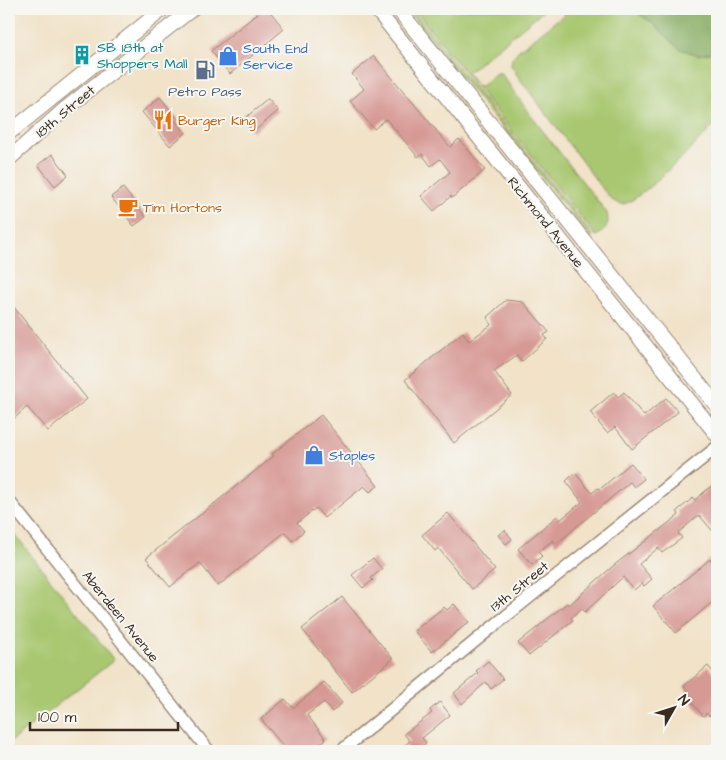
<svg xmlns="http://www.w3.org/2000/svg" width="726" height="760" font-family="'Architects Daughter',sans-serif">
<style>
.green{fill:#a8c76f;stroke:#727846}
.forest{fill:#86ac62;stroke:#606b40}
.building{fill:#d79994}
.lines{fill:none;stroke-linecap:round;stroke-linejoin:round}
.minor-casing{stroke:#968673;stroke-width:14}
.major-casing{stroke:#968673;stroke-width:16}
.minor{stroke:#fff;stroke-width:11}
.major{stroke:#fff;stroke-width:14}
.labels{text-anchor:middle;stroke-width:4;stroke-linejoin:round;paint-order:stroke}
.culture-label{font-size:14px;fill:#0d838f;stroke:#f6f6f2;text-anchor:start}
.shop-label{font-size:14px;fill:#366cbe;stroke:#f6f6f2;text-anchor:start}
.service-label{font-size:14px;fill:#4e5e75;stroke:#f6f6f2}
.street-label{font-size:14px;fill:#3b2a1e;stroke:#f6f6f2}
.food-label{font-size:14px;fill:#c56008;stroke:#f6f6f2;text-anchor:start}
</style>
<rect width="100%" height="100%" fill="#f6f6f2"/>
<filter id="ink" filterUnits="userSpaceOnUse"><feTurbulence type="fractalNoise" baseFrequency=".02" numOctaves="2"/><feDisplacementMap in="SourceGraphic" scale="10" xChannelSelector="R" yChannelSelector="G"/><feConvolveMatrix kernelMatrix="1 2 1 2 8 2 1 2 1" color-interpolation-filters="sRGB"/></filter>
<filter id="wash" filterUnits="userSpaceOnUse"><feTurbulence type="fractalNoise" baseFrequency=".0096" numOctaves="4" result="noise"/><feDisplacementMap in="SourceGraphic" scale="20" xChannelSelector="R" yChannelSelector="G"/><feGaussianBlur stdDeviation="1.12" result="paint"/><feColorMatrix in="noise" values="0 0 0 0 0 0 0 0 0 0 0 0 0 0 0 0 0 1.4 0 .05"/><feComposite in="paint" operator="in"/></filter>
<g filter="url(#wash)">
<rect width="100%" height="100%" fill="#f1e2c8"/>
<path class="green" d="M408,9H411L593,236L590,237L413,17Z
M414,9H545L467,73L479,88L496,73H501L528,112L607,213C610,224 606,231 596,236Z
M571,9H717V122C704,136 637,204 623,204C614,205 607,194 602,188L519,78L511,65L512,58L519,50Z
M9,527L114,660L9,743Z"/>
<path class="forest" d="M615,9H717V54L714,52L698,55L680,49L651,22L636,12Z"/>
<g id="blocks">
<path class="building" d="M263,9H268L284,29L230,74L211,51Z
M374,56L450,147L459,139L485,170L452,198L451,196L434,211L421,196L450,172L440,159L431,166L422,154L418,157L386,119L374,129L350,101L364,89L352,74Z
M160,97L178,119L176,121L186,133L170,146L142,112Z
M268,99L278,111L253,132L243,120Z
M52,154L68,175L55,186L38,165Z
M123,188L146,217L134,226L111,197Z
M506,300L523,302L549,332L544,335L547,339L521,362L517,355L494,371L512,395L454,443L405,380L463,332L469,341L491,325L487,317Z
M9,301L87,399L48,431L27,407L9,423Z
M614,392L618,397L624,392L644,416L666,398L678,412L632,449L615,427L607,433L590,412Z
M321,415L378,486L370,492L364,486L324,518L316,508L297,523L304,531L292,541L285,532L218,586L200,563L170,587L146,558L274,456L272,454Z
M631,463L644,479L634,487L630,482L556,544L553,540L538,552L542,556L532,565L518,549L557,516L560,520L582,502L566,481L575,473L592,493L598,488L600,489Z
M717,481V501L711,506L717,514V536L699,515L678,533L682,538L662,553L658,548L639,564L652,579L644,586L642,583L634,590L623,577L585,612L582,608L571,618L573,620L529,656L518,643L567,603L569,605L613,566L679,515L677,511L693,498L695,500Z
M448,513L495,570L472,589L438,548L435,551L422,535Z
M505,530L512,539L506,544L498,535Z
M373,558L382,569L371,578L373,580L363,588L352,575Z
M710,559L717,568V598L676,633L653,606Z
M342,597L393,659L352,692L302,629Z
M454,604L469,622L432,652L414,631L444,607L447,610Z
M488,661L503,679L491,689L486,682L462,704L454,693L478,673L476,671Z
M708,666L717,677V709L709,716L707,713L703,716L690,700L693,698L684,686Z
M324,682L342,703L332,712L324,702L307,715L326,739L311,751H287L261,719L285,699L293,708Z
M440,702L450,715L422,738L426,743L417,751H411L405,745L410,741L404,734L432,713L430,710Z"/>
</g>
</g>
<g filter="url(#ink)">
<use href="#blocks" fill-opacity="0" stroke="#968673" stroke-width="1"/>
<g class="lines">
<defs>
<path id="minor" d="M9,501L209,751
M341,751L490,629L717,447"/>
<path id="major" d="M376,9L717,435
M398,9L717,406
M9,133L163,9
M9,159L65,109L192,9"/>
</defs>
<use href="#minor" class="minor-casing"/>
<use href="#major" class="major-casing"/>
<use href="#minor" class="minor"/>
<use href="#major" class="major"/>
</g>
</g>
<defs>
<symbol id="building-bare" viewBox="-9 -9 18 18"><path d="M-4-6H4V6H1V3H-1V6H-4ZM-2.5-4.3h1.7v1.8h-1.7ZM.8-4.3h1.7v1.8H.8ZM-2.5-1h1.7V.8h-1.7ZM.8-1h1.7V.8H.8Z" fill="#0f9aa8" stroke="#f6f6f2" stroke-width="2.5" paint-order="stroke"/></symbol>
<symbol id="shop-bare" viewBox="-9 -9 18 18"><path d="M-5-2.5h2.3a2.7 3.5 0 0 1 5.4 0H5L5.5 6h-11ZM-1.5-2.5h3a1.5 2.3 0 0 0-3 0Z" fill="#3f7fe0" stroke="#f6f6f2" stroke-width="2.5" paint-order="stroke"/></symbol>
<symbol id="fuel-bare" viewBox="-9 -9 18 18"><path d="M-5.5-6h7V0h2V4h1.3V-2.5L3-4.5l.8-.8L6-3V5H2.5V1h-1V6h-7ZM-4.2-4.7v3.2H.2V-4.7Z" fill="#5c6f8a" stroke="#f6f6f2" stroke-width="2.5" paint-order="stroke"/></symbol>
<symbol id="restaurant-bare" viewBox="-9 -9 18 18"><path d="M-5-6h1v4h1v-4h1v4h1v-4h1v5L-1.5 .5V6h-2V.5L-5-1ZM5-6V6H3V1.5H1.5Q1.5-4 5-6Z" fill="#e8710a" stroke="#f6f6f2" stroke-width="2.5" paint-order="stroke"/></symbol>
<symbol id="cafe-bare" viewBox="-9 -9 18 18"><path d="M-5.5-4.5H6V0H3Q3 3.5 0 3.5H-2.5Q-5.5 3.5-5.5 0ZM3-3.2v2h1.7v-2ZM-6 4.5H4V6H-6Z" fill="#e8710a" stroke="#f6f6f2" stroke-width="2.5" paint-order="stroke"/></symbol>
</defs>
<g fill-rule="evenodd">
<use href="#building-bare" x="68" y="41" width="28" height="28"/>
<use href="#shop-bare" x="214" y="42" width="28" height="28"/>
<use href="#fuel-bare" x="191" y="56" width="28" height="28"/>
<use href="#restaurant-bare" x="149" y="106" width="28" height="28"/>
<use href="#cafe-bare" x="114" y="193" width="28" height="28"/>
<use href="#shop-bare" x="300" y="441" width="28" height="28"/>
</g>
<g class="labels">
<g class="culture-label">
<text x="97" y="52">SB 18th at<tspan x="97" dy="16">Shoppers Mall</tspan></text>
</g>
<g class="shop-label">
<text x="243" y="53">South End<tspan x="243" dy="16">Service</tspan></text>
<text x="329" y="460">Staples</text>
</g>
<g class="service-label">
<text x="205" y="96">Petro Pass</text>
</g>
<g class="street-label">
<text transform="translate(65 111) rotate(-40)" y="5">18th Street</text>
<text transform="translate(546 222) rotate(51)" y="5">Richmond Avenue</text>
<text transform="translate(519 586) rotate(-39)" y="5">13th Street</text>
<text transform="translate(121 616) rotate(51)" y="5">Aberdeen Avenue</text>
</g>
<g class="food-label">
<text x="178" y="125">Burger King</text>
<text x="143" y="212">Tim Hortons</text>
</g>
</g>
<rect width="726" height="760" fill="none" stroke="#f6f6f2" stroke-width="30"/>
<g transform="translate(674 708) rotate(51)" stroke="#f6f6f2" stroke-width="4" paint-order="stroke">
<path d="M0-4L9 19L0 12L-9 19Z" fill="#3b2a1e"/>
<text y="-8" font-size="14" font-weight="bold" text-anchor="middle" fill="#3b2a1e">N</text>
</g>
<path d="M30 722v8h148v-8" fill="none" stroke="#3b2a1e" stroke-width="2.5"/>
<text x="38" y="722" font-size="15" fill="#3b2a1e" stroke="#f6f6f2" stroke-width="4" paint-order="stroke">100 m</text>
</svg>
